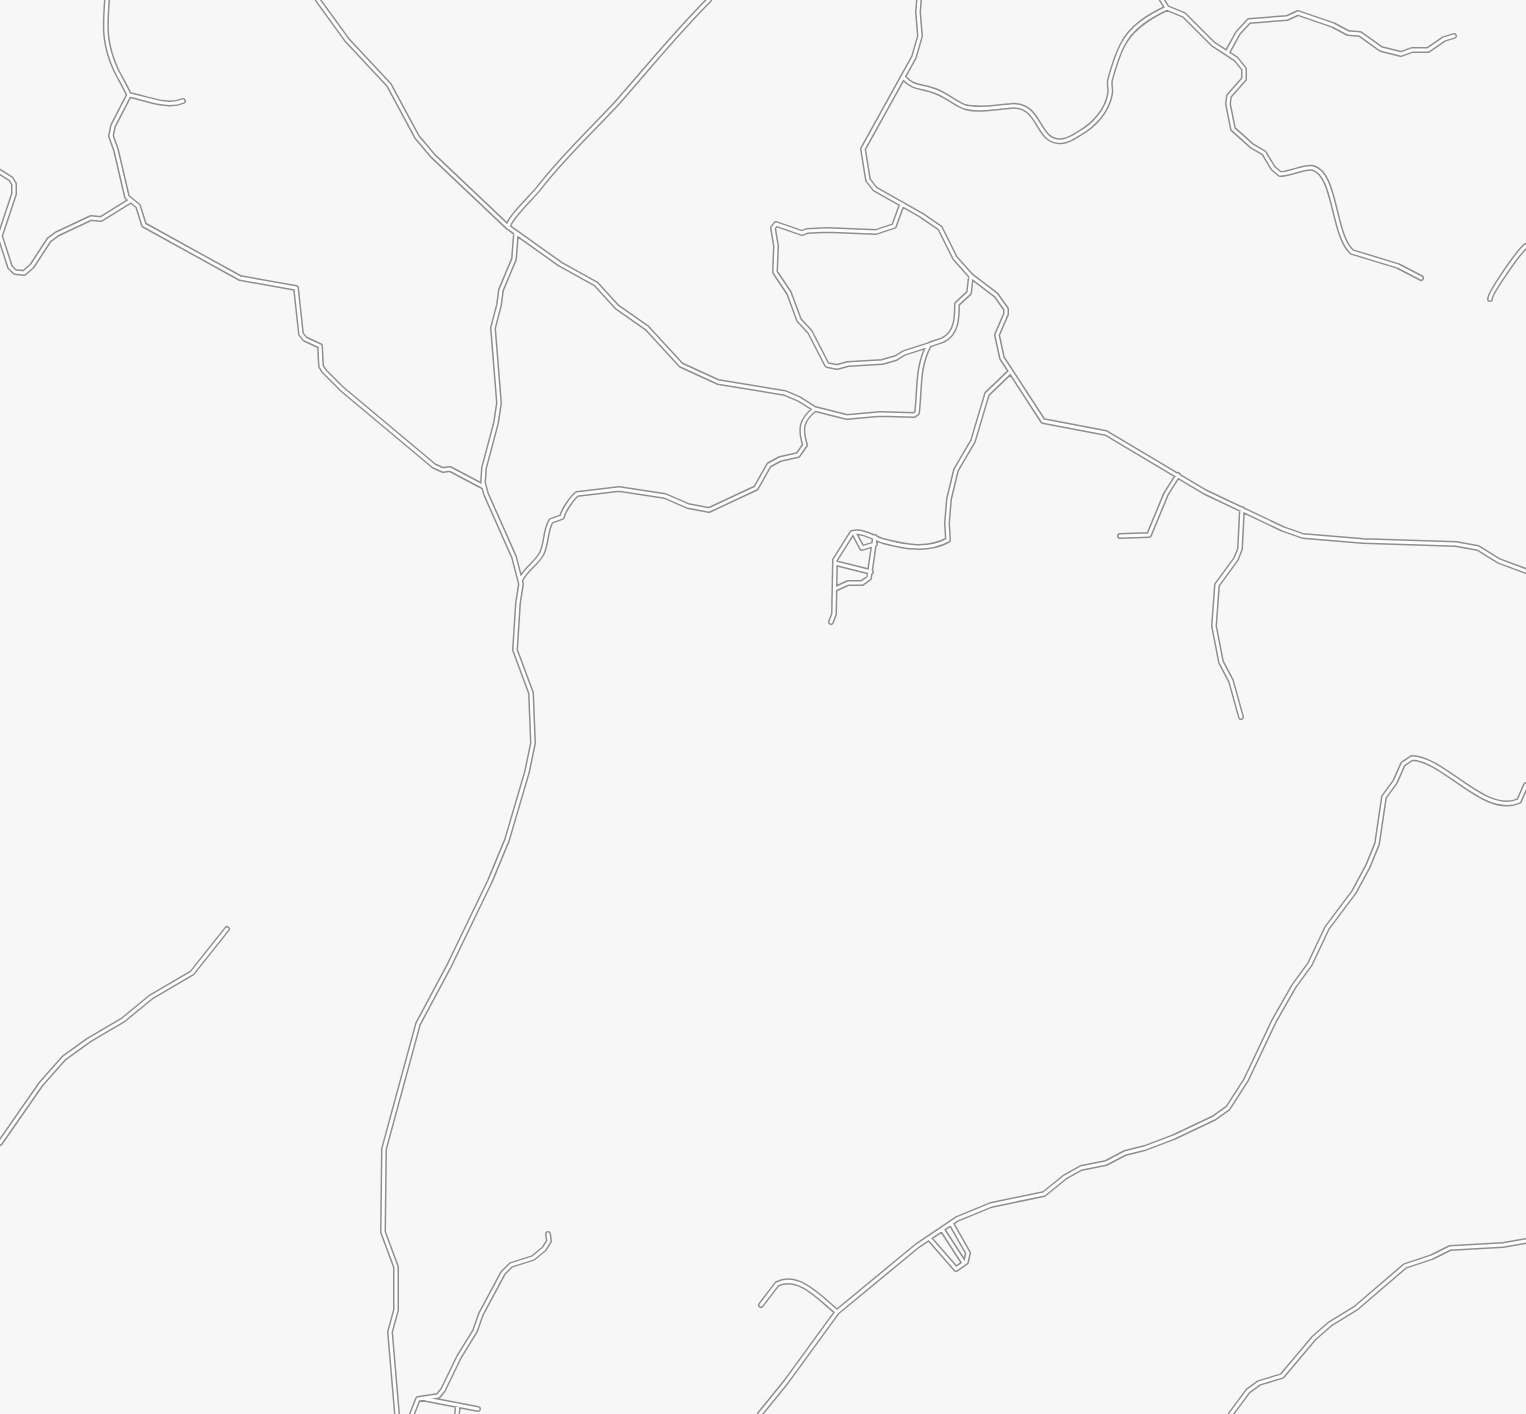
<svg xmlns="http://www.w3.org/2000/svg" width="1526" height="1414" font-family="'Varela Round',sans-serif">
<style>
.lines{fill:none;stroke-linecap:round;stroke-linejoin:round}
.street-casing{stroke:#8f8f90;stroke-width:6}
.street{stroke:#fff;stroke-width:3}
</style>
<rect width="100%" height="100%" fill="#f7f7f8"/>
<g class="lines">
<defs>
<path id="street" d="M107,0C105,27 104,44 116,70C120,78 125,86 129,95L113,126L111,136L116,150L127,197L138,206L144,225L240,278L296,288L301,334L305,339L320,346L321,366L324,371L342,389L434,466L443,470L450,469L484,487
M318,0L347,40L389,85L417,137L433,156L508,227L560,264L596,284L617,307L647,328L681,365L718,382L785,393L799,399L815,409L847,417L880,414L914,415L917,413C920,389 917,367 929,345C933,343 938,342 943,340C957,333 957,317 957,304L969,293L971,276
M919,0L918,12L920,36L914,57L863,149L868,180L875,189L921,215L940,228L955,258L971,276L996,295L1006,309V314L997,335L1002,358L1043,421L1106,433L1205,492L1283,529L1303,536L1363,541L1456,544L1478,548L1499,561L1526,571
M1162,0L1167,8L1184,15L1213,44L1236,59L1244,69V79L1229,96L1228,104L1233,129L1252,146L1264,153L1273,168L1280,174C1290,174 1305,166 1313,168C1336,174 1333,236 1352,252L1398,266L1421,278
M1227,53L1238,33L1249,21L1287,18L1298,13L1333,25L1348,33L1360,34L1381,49L1401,54L1412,50H1428L1444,39L1454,36
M904,78C913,88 921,86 932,90C944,93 954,103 965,107C980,111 996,107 1011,106C1042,103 1036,145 1063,141C1070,140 1075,136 1080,133C1094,125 1107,111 1110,94C1111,89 1109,85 1110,80C1113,69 1117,56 1122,46C1131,27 1150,16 1167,8
M129,95C147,98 166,108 183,101
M0,172L11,179L14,184V194L0,236L10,267L15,272L24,273L32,266L49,240L57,234L91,218L101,219L130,201
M902,204L894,226L876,232L827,230L807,231L802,233L776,224L773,228L776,246L775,272L789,293L799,320L810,332L827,365L837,367L848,364L882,362L896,358L904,353L929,345
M508,227C509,218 532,197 539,188C563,157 591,131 617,103C647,69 676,33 709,0
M1490,299C1490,293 1519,251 1526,246
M854,533L862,548L875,544
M1120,536L1149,535L1166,494L1178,475
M835,563L871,572
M521,579C526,569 537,563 542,553C547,542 545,531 551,521L562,517C563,511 572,498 577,494L619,489L665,496L688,506L709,510L756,488L769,465L780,459L798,455L805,445C800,429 801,420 815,409
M835,589L848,583H862L869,578L875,537
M831,622L834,614L835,560L852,533C863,530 873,538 883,541C905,547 928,551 948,540L947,523L949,499L956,470L973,441L987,394L1010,372
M1241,717L1231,681L1221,662L1214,626L1217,585L1236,559L1240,549L1242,509
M0,1143L41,1084L64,1058L89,1040L123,1020L151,997L192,973L227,929
M942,1229L964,1263
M929,1238L956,1269L966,1262L968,1253L951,1223
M761,1305L777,1284C799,1273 821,1299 837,1312
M426,1399L478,1409
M397,1414L390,1332L396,1310V1267L383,1232L384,1149L418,1024L449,966L490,881L507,840L527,772L533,743L531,693L515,650L518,603L521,584L514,557L486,494L483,483L484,468L496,423L499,403L493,328L499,305L501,290L514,259L516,233
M412,1414L418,1399L438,1396L443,1390L459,1357L475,1331L481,1314L503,1273L511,1265L533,1258L544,1249L549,1241L548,1234
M457,1414L458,1405
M760,1414L786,1382L837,1312L917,1246L957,1219L991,1205L1044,1194L1065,1177L1081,1168L1106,1163L1125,1153L1145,1148L1174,1137L1214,1118L1228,1108L1246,1080L1274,1021L1294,986L1310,964L1327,928L1354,892L1368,866L1377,844L1384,797L1395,782L1403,764L1412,758C1445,759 1484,816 1519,801L1526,785
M1231,1414L1248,1391L1259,1383L1282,1376L1314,1338L1330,1324L1356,1308L1405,1266L1432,1257L1450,1248L1503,1245L1526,1241"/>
</defs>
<use href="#street" class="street-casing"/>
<use href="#street" class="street"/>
</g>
</svg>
